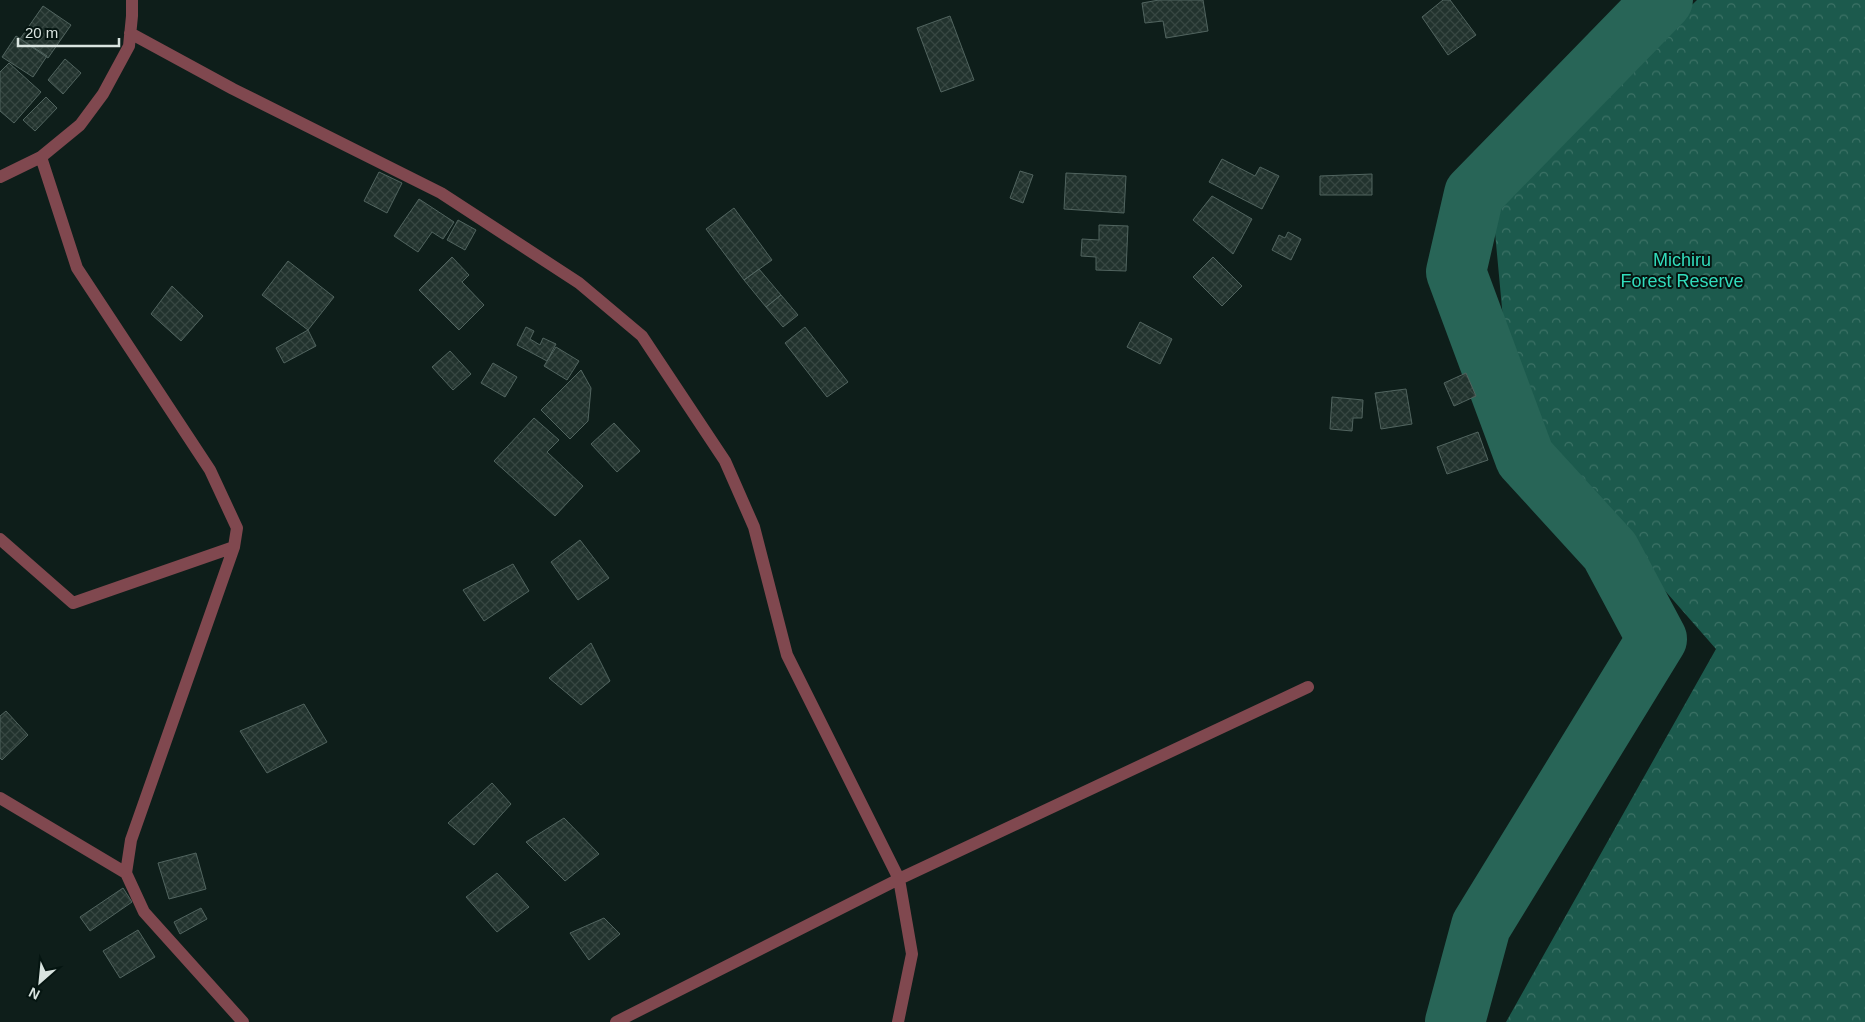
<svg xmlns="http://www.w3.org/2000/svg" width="1865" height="1022" font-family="Arial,sans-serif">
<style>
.forest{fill:url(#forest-crowns)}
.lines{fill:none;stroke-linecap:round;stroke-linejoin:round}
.river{stroke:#286557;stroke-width:60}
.building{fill:url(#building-cross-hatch);stroke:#51645f}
.street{stroke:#80484f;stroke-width:12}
.labels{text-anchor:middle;stroke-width:4;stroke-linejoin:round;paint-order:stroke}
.park-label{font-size:18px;fill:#32dcbc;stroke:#051511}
</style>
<defs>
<pattern id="forest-crowns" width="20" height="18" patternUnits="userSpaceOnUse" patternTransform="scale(1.25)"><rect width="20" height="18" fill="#1c5a4d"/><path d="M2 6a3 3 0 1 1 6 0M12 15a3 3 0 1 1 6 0" fill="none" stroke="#3c7266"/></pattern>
<pattern id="building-cross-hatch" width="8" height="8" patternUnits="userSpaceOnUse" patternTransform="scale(1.25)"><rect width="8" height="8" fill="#22332e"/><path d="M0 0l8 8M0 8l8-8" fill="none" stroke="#374742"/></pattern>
</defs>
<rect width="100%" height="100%" fill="#0e1e1a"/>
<path class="forest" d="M1697,0H1865V1022H1506L1716,649L1512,416L1492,200Z"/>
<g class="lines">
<path class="river" d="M1455,1022L1481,926L1657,639L1610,551L1525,458L1456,272L1474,194L1663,0"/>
</g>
<path class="building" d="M1159,0H1203L1208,31L1166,38L1163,21L1145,23L1142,3Z
M1443,0H1450L1476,35L1448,55L1422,17Z
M43,6L71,25L48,58L20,39Z
M950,16L974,80L941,92L917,28Z
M16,36L47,56L33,77L2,57Z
M65,59L81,73L63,94L48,80Z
M9,63L41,92L14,123L0,111V72Z
M46,97L57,108L35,131L23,120Z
M1222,159L1255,176L1260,167L1279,176L1262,209L1209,182Z
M1020,171L1033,175L1023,203L1010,198Z
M379,172L402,183L387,213L364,201Z
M1066,173L1126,176L1124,213L1064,209Z
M1372,174V195H1320V176Z
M1212,196L1252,219L1233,254L1193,220Z
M419,199L454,222L443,239L432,232L418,252L394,236Z
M734,208L772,260L744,280L706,229Z
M458,220L476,230L465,250L447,240Z
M1099,225L1128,226L1126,271L1096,270V257L1081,256L1082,239L1099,240Z
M1288,232L1301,239L1291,260L1272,250L1279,235L1285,238Z
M452,257L469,275L462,282L484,305L459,330L419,290Z
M1213,257L1242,286L1222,306L1193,277Z
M288,261L334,297L308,330L262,295Z
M759,269L781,295L766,307L744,280Z
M172,286L203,316L181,341L151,314Z
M781,295L798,315L783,327L766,307Z
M1140,322L1172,339L1160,364L1127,347Z
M526,327L534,331L530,339L540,345L543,338L556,344L547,361L517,345Z
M805,327L848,382L827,397L785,343Z
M308,330L316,346L284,363L276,348Z
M556,347L579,361L567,380L544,366Z
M450,351L471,374L453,390L432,367Z
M493,363L517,377L505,397L481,383Z
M581,370L591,388L588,421L570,439L541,410Z
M1466,373L1476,396L1454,406L1444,383Z
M1406,389L1412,424L1381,429L1375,393Z
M1332,397L1363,400L1362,418H1353L1352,431L1330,429Z
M534,418L559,440L547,452L583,486L555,516L494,461Z
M614,423L640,451L617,472L591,444Z
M1478,432L1488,460L1447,474L1437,447Z
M580,540L609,578L578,600L551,562Z
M513,564L529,591L484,621L463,590Z
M591,643L610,681L581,705L549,678Z
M304,704L327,742L267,773L240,731Z
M6,711L28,735L2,760L0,758V716Z
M492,783L511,804L474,845L448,823Z
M564,818L599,854L565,881L526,842Z
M196,853L206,889L169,899L158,863Z
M497,873L529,907L497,932L466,897Z
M123,888L132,902L90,931L80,917Z
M201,908L207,919L180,934L174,922Z
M604,918L620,934L589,960L570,933Z
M138,930L155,957L120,978L103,951Z"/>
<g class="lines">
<path class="street" d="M130,33L233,89L441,193L579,283L642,336L725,461L754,527L787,655L899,879L912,954L898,1022
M41,157L77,268L210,470L237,528L234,547L131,840L126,873L144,912L243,1022
M0,177L41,157L80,125L103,94L129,46L132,16V0
M0,539L73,603L234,547
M0,798L126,873
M616,1022L899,879L1308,687"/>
</g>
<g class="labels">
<g class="park-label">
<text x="1682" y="266">Michiru<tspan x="1682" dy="21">Forest Reserve</tspan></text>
</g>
</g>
<g transform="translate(40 982) rotate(207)" stroke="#051511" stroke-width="4" paint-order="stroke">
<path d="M0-4L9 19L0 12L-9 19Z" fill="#d9e4e0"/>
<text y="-8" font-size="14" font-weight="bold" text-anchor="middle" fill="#d9e4e0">N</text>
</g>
<path d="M18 38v8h101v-8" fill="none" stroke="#d9e4e0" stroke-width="2.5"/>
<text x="25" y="38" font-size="15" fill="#d9e4e0" stroke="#051511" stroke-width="4" paint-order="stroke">20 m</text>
</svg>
